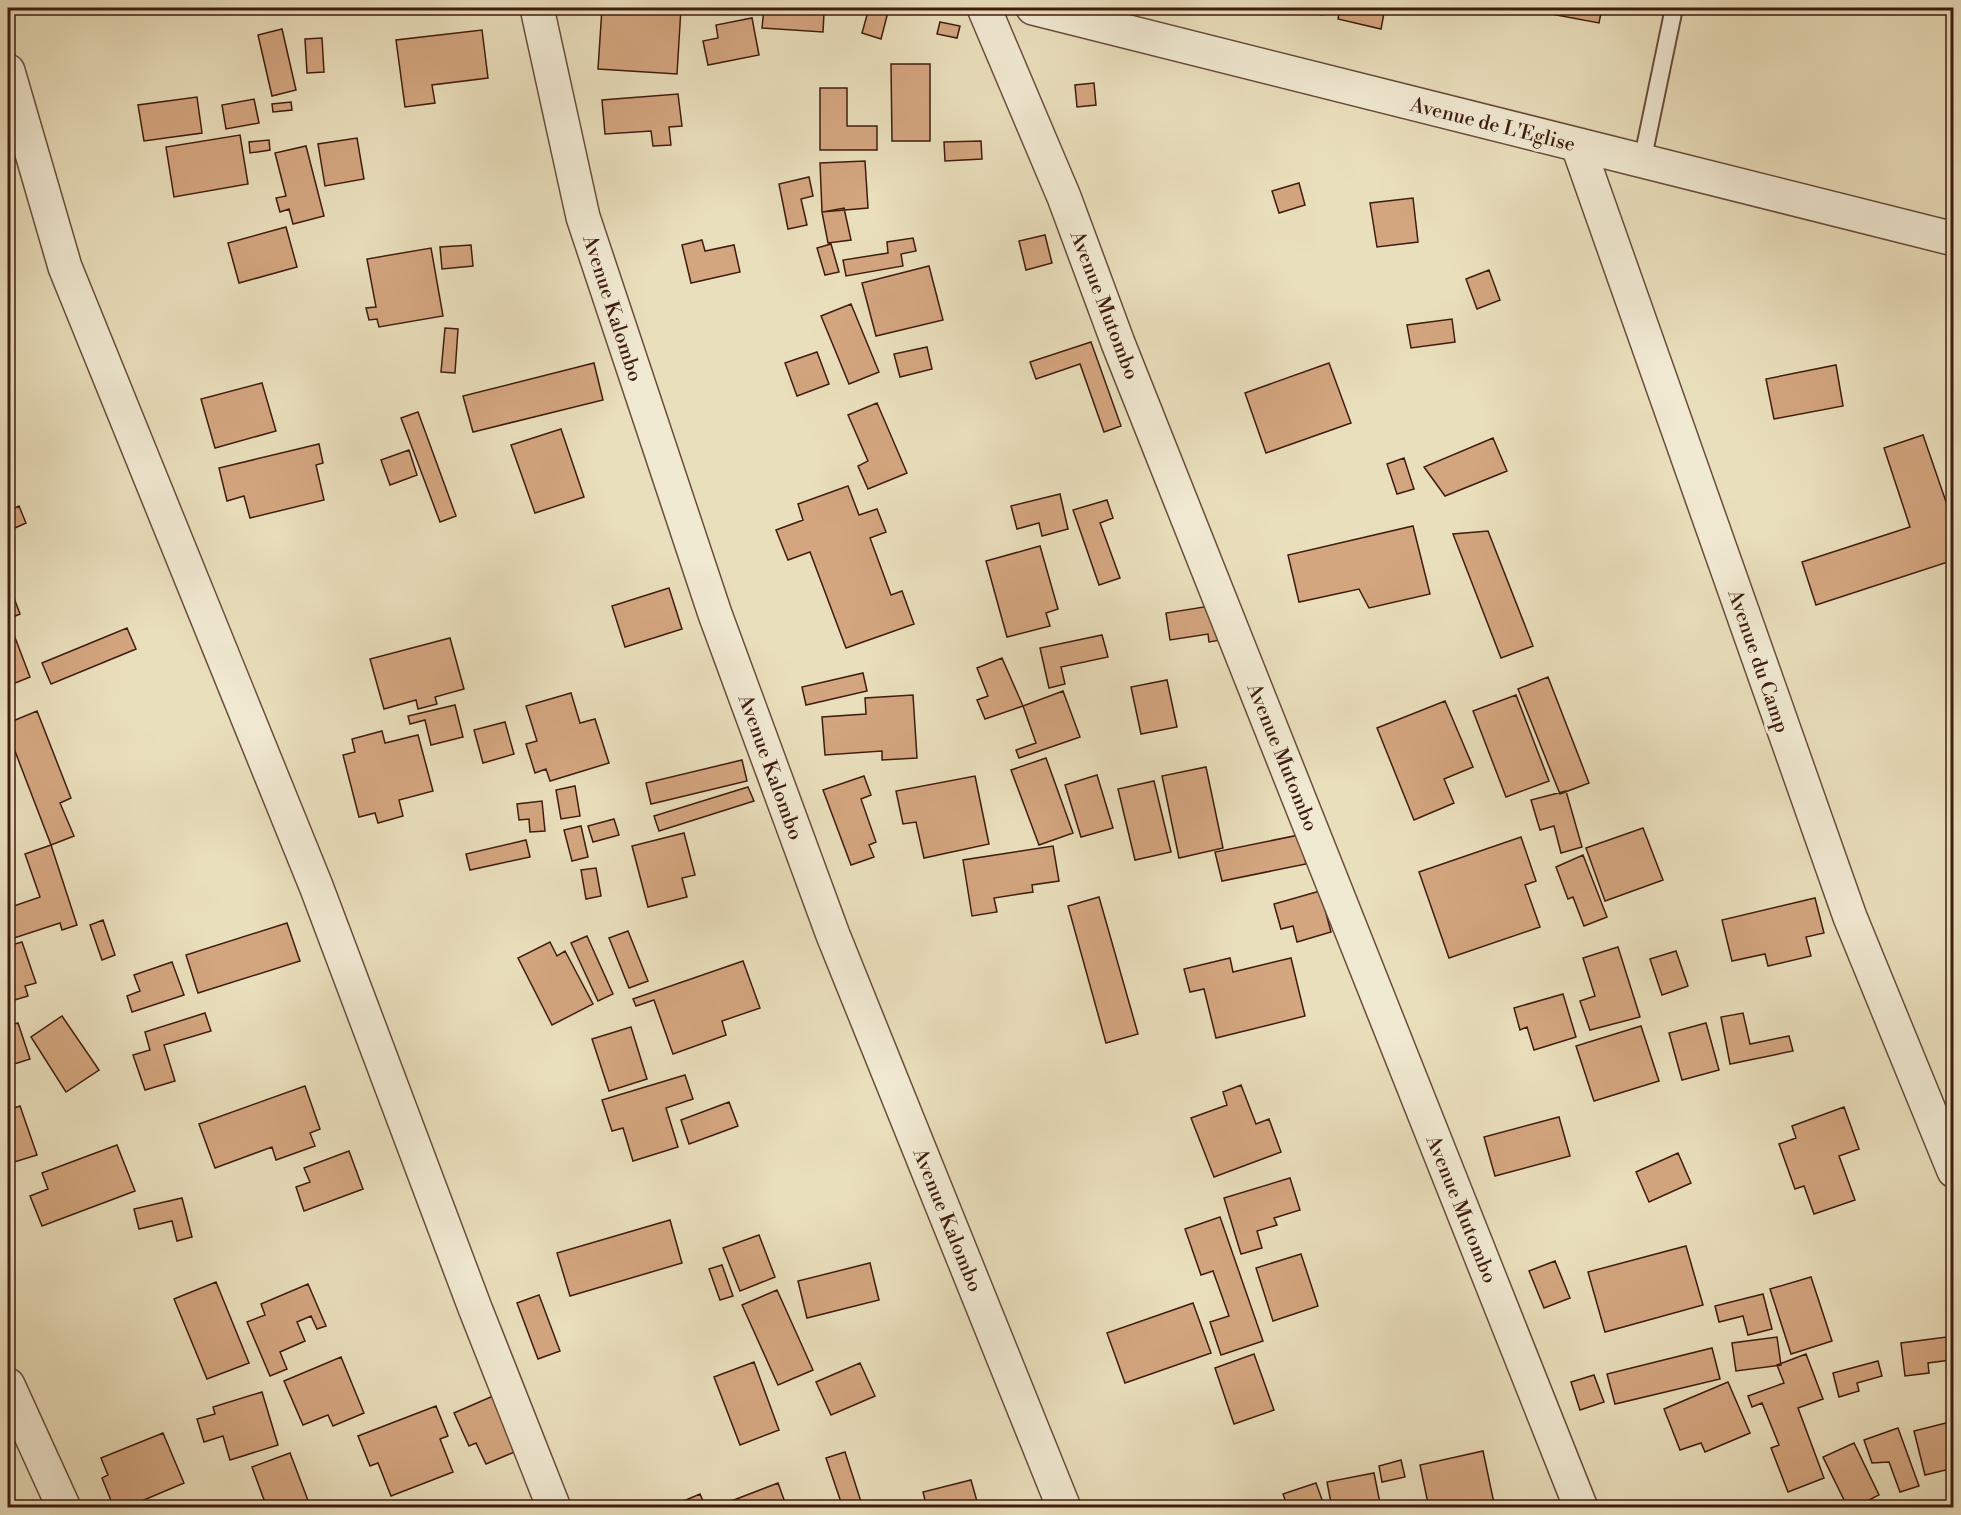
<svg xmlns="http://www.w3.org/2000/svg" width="1961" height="1515" font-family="'Libre Bodoni',serif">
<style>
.building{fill:#d4a680;stroke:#3f1c0f;stroke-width:1.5}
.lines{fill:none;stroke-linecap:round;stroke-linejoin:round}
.service-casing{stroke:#6a4d3a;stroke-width:20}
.minor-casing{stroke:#6a4d3a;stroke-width:36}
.tertiary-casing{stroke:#6a4d3a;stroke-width:36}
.service{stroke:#f1ead3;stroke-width:16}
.minor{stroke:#f1ead3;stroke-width:33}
.tertiary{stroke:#f1ead3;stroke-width:33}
.labels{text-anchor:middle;stroke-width:6;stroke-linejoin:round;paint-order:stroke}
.street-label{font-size:20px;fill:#3f1c0f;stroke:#f1ead3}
</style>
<rect width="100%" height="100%" fill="#eadfbc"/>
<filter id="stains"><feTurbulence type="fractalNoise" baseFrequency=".00333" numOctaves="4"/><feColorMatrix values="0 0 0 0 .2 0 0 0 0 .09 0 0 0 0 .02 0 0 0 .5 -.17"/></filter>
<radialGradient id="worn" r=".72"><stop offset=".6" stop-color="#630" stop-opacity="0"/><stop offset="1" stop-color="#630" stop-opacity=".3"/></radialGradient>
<path class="building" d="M602,8H681L677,74L598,69Z
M764,8H797V11L824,13L823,32L762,28Z
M869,8H889L881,39L862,33Z
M1282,8H1323L1322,15Z
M1340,8H1365L1384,13L1381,29L1338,19Z
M1518,8H1602L1599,23Z
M752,18L759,55L708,65L703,41L718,38L716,25Z
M940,22L960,26L957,38L937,34Z
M282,29L296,90L272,96L258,35Z
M482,30L488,78L432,85L435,103L405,107L396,40Z
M322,38L324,72L307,73L305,39Z
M891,64H930V141H892Z
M1094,83L1096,105L1077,107L1075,85Z
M820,88H847V126H877V150H820Z
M678,94L682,126L669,127L671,145L653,146L651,131L605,134L602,100Z
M197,97L202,133L144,141L138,105Z
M254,99L259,123L226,129L222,105Z
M291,102L292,110L273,112L272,104Z
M240,135L248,184L174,197L166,147Z
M357,138L364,179L325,186L318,144Z
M269,140L270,150L250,153L249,142Z
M981,141L982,159L945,161L944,142Z
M306,146L324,216L293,224L289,209L280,212L276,198L286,196L275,153Z
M865,161L868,208L822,212L820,163Z
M809,177L813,196L801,199L807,225L788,229L779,184Z
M1299,183L1305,205L1279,213L1272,191Z
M1413,198L1418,242L1377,247L1370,203Z
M844,208L851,240L828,243L822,212Z
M286,227L297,267L239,283L228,243Z
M1045,235L1052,263L1026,270L1019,241Z
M913,238L916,251L901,254L903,266L846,276L843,260L888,253L887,242Z
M702,240L705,251L734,245L740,272L691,283L682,245Z
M831,244L839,272L825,275L817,248Z
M471,245L473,266L442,269L440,247Z
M431,248L443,316L379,327L377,319L369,320L366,308L376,307L367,259Z
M929,266L943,320L876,336L862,283Z
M1489,270L1500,300L1477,309L1466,279Z
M851,304L879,372L849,384L821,316Z
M1452,319L1455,342L1411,348L1407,325Z
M445,328L458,329L455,373L441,372Z
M1091,342L1121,426L1104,432L1080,364L1036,379L1030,362Z
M927,347L932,369L900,377L894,354Z
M817,352L829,384L797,396L785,363Z
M594,363L603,400L473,432L463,396Z
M1329,363L1351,423L1266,453L1245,393Z
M1836,365L1843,406L1774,419L1766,379Z
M262,383L276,431L215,448L201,399Z
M877,403L907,473L868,489L858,466L868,461L848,415Z
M418,412L456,516L440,522L401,418Z
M561,429L584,497L535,513L511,445Z
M1923,435L1954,525V560L1816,605L1802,562L1910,527L1884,448Z
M1493,438L1507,471L1445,496L1424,467Z
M319,444L323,463L316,465L324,500L250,518L244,496L227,501L219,468Z
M409,450L417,475L390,485L381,460Z
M1404,458L1414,489L1397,494L1387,464Z
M848,486L859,515L877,509L886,532L870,538L891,595L902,591L914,624L846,648L810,552L788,560L776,530L803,520L798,504Z
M1060,494L1068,529L1042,536L1039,523L1017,529L1011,506Z
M1107,500L1113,518L1100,523L1120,578L1099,585L1073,510Z
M19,506L26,523L8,531V511Z
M1413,526L1430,594L1369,608L1359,589L1299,602L1288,555Z
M1488,531L1533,646L1501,658L1453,534Z
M1040,546L1058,609L1046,613L1050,626L1007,637L986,561Z
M10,587L20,614L8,619V588Z
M669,588L682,629L625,647L612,606Z
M1216,605L1221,640L1209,642L1208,634L1170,640L1166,613Z
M8,619L30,677L8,686Z
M127,628L136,649L51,684L42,663Z
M1102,635L1108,657L1061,667L1065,684L1049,688L1040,648Z
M450,638L464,689L435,697L437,704L418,709L416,700L384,709L370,659Z
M1002,658L1023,706L985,719L977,700L988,696L977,668Z
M863,673L867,691L806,705L802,687Z
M1548,677L1589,783L1560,794L1518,689Z
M1167,680L1177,727L1141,734L1131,687Z
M1063,691L1080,737L1019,758L1016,750L1036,743L1023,706Z
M571,693L580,723L595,719L609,763L550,781L546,769L535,773L526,744L537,741L526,706Z
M913,695L917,758L882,760V751L825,755L822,717L866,714L865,698Z
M1516,695L1549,781L1506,797L1473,711Z
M1445,701L1473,767L1444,779L1454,803L1414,820L1377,728Z
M455,705L463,737L431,745L425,720L410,724L408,716Z
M37,711L71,798L60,803L74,836L51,845L8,733V723Z
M505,722L514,754L483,763L474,730Z
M382,731L385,743L418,735L433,791L399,800L403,816L378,823L375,813L359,817L343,755L355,752L352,739Z
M1046,758L1073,833L1039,845L1011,770Z
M742,760L747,781L651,804L646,783Z
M1206,767L1223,848L1179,858L1162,776Z
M1097,775L1113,828L1081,837L1065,785Z
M864,776L871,795L861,799L876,842L869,845L874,857L851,865L823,790Z
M975,776L989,844L924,858L916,822L903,824L896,791Z
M1154,781L1171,852L1135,860L1118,789Z
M575,786L580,816L561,819L556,790Z
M748,787L754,801L659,831L654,816Z
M1566,791L1582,847L1561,853L1554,826L1540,830L1531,800Z
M542,801L545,831L530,832L529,819L519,820L517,804Z
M614,819L619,835L593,842L588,826Z
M581,826L588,857L572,861L564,830Z
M1643,828L1663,880L1605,901L1586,848Z
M684,833L695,875L682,878L687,897L648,907L632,846Z
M1299,835L1306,864L1222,881L1215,852Z
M1521,837L1536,881L1525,885L1540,927L1449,958L1419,872Z
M526,840L530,857L470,870L466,854Z
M51,845L77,925L62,930L60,923L8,940V908L40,897L25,854Z
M1053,846L1059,881L1032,885L1033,892L994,898L997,912L972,916L963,860Z
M1583,855L1607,917L1584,926L1573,897L1568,899L1556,867Z
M596,868L601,896L586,899L581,870Z
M1320,891L1331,932L1297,942L1293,926L1281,929L1274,904Z
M1099,897L1138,1034L1106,1043L1068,906Z
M1815,898L1824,933L1806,937L1811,956L1768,966L1765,954L1732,961L1722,920Z
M103,920L115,955L102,960L90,925Z
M287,923L300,961L198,993L186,955Z
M628,931L648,981L629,988L609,938Z
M587,936L613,994L598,1001L571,943Z
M22,942L36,983L25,986L28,996L8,1002V946Z
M550,942L557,956L565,951L593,1004L552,1025L518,958Z
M1618,947L1640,1017L1590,1030L1580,1001L1595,996L1583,958Z
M1676,951L1688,986L1662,995L1650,959Z
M1230,958L1233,972L1291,958L1305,1016L1216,1038L1204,989L1190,992L1184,969Z
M743,961L760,1008L722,1021L726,1035L673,1054L654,1000L636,1006L633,999Z
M172,962L184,995L132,1012L127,996L140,991L134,975Z
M1563,994L1576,1037L1534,1050L1527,1027L1520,1030L1514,1008Z
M205,1013L211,1031L164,1045L175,1081L145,1090L133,1055L150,1050L145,1032Z
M1743,1013L1750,1044L1789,1036L1793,1051L1730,1064L1721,1017Z
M62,1016L99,1070L66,1092L31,1037Z
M18,1023L30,1059L8,1066V1026Z
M1706,1023L1719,1070L1682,1080L1669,1033Z
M1641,1026L1659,1081L1594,1101L1576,1046Z
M631,1027L647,1079L609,1091L592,1039Z
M685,1075L693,1099L666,1108L678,1147L633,1161L623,1128L612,1131L602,1100Z
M1241,1085L1256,1124L1269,1119L1281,1152L1214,1177L1191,1118L1227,1105L1223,1092Z
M305,1086L320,1129L310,1133L315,1146L276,1160L272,1147L215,1168L199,1124Z
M729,1102L738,1126L689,1144L681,1120Z
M20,1106L37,1155L8,1164V1110Z
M1844,1107L1859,1149L1839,1156L1855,1200L1814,1214L1804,1186L1795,1189L1779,1144L1796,1138L1792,1126Z
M1559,1117L1570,1156L1495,1176L1484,1137Z
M117,1145L135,1191L42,1226L30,1196L48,1189L42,1173Z
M349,1151L363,1189L304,1211L296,1187L310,1182L304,1168Z
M1678,1153L1691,1183L1649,1202L1636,1172Z
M1290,1178L1300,1210L1274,1218L1277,1225L1257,1231L1262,1248L1241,1254L1224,1198Z
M182,1198L192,1237L177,1241L172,1221L139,1229L134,1209Z
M1220,1217L1263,1341L1221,1355L1210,1322L1229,1316L1213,1271L1201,1275L1185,1229Z
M670,1220L682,1263L570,1296L557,1253Z
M759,1235L775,1277L740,1291L723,1248Z
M1686,1246L1703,1305L1605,1332L1588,1272Z
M1301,1254L1318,1306L1273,1321L1256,1268Z
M1555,1261L1570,1298L1544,1308L1529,1271Z
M870,1263L879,1300L807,1318L798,1281Z
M722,1265L733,1296L720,1300L709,1269Z
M1811,1277L1832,1341L1791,1354L1770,1289Z
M216,1282L249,1363L207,1379L174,1299Z
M308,1284L326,1326L317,1329L311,1316L297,1322L305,1341L280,1352L287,1369L270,1376L247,1322L265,1315L261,1304Z
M777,1290L813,1370L778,1385L742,1305Z
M1763,1294L1772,1329L1748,1335L1743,1316L1719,1322L1715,1306Z
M539,1295L560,1351L538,1359L517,1303Z
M1193,1303L1211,1353L1125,1383L1107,1333Z
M1954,1336V1368L1951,1360L1928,1363L1929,1373L1905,1376L1901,1343Z
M1777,1337L1781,1365L1736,1371L1732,1343Z
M1712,1348L1720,1379L1615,1404L1607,1374Z
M1254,1354L1274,1410L1234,1424L1215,1368Z
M1806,1354L1823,1399L1798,1408L1824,1478L1788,1492L1771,1448L1779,1445L1762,1403L1752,1407L1748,1396L1784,1383L1777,1365Z
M341,1357L364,1413L333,1426L328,1415L303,1425L284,1381Z
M1878,1361L1882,1376L1857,1383L1859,1391L1839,1397L1833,1373Z
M754,1362L779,1430L740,1445L714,1377Z
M860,1363L875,1396L831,1415L816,1382Z
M1594,1375L1604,1402L1580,1410L1571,1382Z
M1728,1382L1750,1433L1705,1452L1701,1443L1680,1450L1664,1409Z
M262,1392L278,1445L230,1460L223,1436L204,1442L197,1419L215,1414L213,1407Z
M500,1393L524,1448L486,1464L476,1443L469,1446L454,1413Z
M436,1406L448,1436L440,1439L453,1472L391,1496L378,1463L370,1466L358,1436Z
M1954,1421V1468L1925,1475L1914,1431Z
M1898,1428L1919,1486L1900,1492L1889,1462L1872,1463L1864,1440Z
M163,1433L184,1483L125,1508H114L102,1478L108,1475L101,1458Z
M1854,1443L1879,1495L1853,1508H1848L1823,1457Z
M1483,1451L1495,1508H1429L1420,1465Z
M845,1452L863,1508H843L826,1458Z
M290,1453L309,1503L297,1508H267L252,1467Z
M1401,1460L1405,1477L1382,1482L1379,1466Z
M1374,1473L1381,1508H1332L1327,1482Z
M971,1480L978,1505L993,1501L995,1508H927L923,1492Z
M778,1483L787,1508H713Z
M1316,1483L1325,1508H1288L1283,1494Z
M8,1491L14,1508H8Z
M700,1494L706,1508H667Z"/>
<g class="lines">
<defs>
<path id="service" d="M1642,162L1674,8"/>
<path id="minor" d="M537,8L583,217L715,614L833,935L1064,1508
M984,8L1064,197L1118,343L1581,1508
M8,71L65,267L316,886L475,1308L554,1508
M1578,146L1850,917L1954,1171
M8,1385L64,1508"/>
<path id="tertiary" d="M1033,8L1954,239"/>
</defs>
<use href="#service" class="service-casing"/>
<use href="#minor" class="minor-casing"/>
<use href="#tertiary" class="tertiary-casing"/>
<use href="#service" class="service"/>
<use href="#minor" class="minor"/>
<use href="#tertiary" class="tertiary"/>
</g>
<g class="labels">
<g class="street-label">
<text transform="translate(1493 124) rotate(14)" y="7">Avenue de L'Eglise</text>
<text transform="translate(1105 305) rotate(69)" y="7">Avenue Mutombo</text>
<text transform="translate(613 308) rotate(72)" y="7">Avenue Kalombo</text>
<text transform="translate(1759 661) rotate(71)" y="7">Avenue du Camp</text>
<text transform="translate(1283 757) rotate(68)" y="7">Avenue Mutombo</text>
<text transform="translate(771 767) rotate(70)" y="7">Avenue Kalombo</text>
<text transform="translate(1462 1209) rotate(68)" y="7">Avenue Mutombo</text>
<text transform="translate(948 1220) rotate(68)" y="7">Avenue Kalombo</text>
</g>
</g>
<rect width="1961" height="1515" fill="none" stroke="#eadfbc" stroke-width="30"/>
<rect x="9" y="9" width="1943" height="1497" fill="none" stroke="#3f1c0f" stroke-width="3"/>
<rect x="15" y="15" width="1931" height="1485" fill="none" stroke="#3f1c0f" stroke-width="1.5"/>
<rect width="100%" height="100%" filter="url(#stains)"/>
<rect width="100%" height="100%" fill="url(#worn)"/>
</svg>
